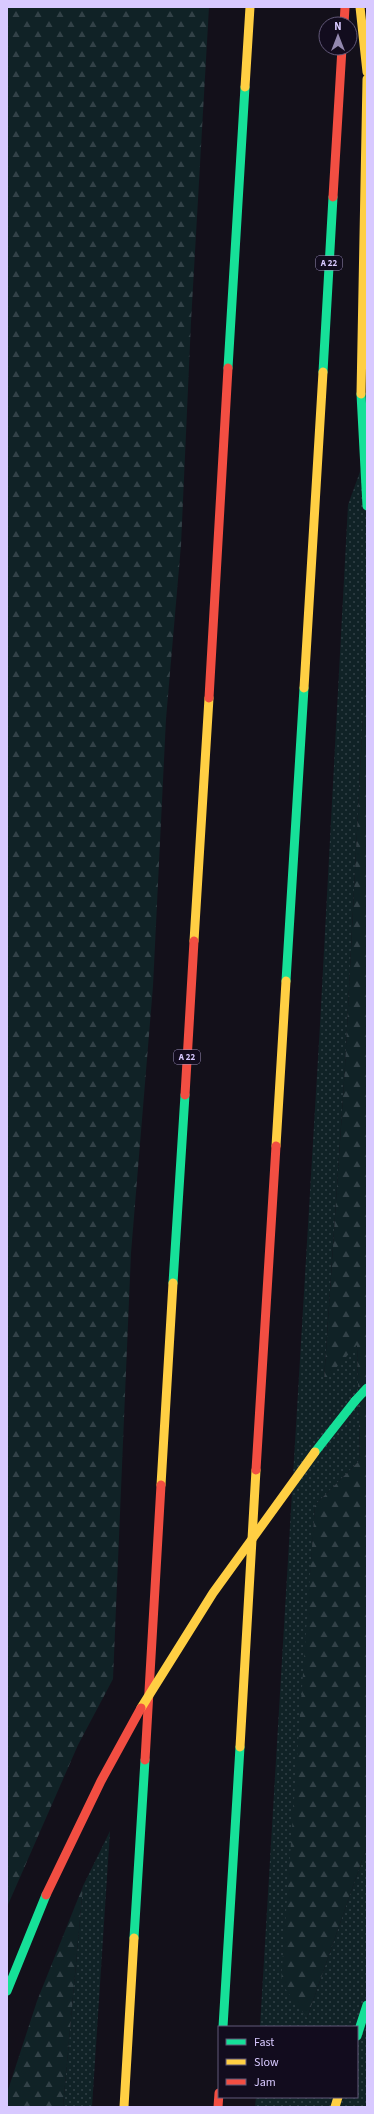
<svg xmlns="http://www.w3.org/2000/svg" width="374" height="2114" font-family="'Source Sans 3',sans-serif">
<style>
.grass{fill:url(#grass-dots)}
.forest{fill:url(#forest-firs)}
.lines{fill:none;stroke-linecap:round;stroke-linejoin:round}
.fast{stroke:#16e098;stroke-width:9}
.slow{stroke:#ffcf43;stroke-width:9}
.jam{stroke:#f24e42;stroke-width:9}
.fast-bridge{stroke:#16e098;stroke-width:9}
.slow-bridge{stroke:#ffcf43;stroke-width:9}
.jam-bridge{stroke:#f24e42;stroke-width:9}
.labels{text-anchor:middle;stroke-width:3;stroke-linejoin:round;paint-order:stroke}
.shield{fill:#120c1e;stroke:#9d90bc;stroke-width:1}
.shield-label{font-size:9px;font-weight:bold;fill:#d8c9ff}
</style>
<defs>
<pattern id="grass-dots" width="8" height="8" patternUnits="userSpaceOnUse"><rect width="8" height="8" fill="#102226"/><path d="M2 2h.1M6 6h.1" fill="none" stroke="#324147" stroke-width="1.8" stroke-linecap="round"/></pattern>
<pattern id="forest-firs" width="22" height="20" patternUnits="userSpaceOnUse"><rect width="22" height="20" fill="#102226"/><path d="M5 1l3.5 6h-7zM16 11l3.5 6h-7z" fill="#324147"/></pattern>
</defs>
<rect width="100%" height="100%" fill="#13101a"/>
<path class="grass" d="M367,452V674L363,714L345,1067L324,1380L357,1344L360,1460L315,1505L310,1582L307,2018L367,1846V2107H255L256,2097H357V2027H260L320,1025L348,505Z
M110,1831L92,2107H63L83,1886Z"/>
<path class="forest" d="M7,7H209L191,322L181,545L166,719L153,986L131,1253L113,1679L78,1745L7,1907Z
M367,674V1846L307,2018L281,1983L315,1505L360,1460L357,1345L324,1381L345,1067L363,714Z
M83,1886L63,2107H7V2093L37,2001Z"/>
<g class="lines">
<path class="fast" d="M228,368L245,87
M323,372L333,197
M361,394L367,506
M286,981L304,688
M173,1283L185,1095
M355,1401L367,1388
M134,1938L145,1760
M7,1991L46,1895
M223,2027L240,1747
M357,2036L367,2005"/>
<path class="slow" d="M360,7L367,72
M245,87L250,7
M361,394L367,79
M304,688L323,372
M194,941L209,698
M276,1146L286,981
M161,1485L173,1283
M240,1747L256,1470
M124,2107L134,1938
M335,2107L338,2097"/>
<path class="jam" d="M344,24L345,7
M333,197L342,48
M209,698L228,368
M185,1095L194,941
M256,1470L276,1146
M145,1760L161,1485
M218,2107L219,2093"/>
<path class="fast-bridge" d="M315,1452L355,1401"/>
<path class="slow-bridge" d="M141,1708L213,1593L315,1452"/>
<path class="jam-bridge" d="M46,1895L101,1781L141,1708"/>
</g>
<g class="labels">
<g class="shield">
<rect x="316" y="256" width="26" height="14" rx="3"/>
<rect x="174" y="1050" width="26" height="14" rx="3"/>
</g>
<g class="shield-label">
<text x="329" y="266">A 22</text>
<text x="187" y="1060">A 22</text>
</g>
</g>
<rect width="374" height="2114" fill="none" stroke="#d8c9ff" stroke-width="16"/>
<rect x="218" y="2026" width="140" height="72" fill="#120c1e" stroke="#615878"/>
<rect x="226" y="2039" width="20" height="6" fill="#16e098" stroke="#615878"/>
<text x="254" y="2046" font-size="12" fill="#d8c9ff">Fast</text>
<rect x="226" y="2059" width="20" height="6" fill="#ffcf43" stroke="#615878"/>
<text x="254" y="2066" font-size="12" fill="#d8c9ff">Slow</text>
<rect x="226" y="2079" width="20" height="6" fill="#f24e42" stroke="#615878"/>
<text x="254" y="2086" font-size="12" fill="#d8c9ff">Jam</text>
<g transform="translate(338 36)"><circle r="19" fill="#120c1e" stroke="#615878"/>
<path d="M0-3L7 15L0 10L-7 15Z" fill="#9388af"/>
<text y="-6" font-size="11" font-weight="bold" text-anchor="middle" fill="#d8c9ff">N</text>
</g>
</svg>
